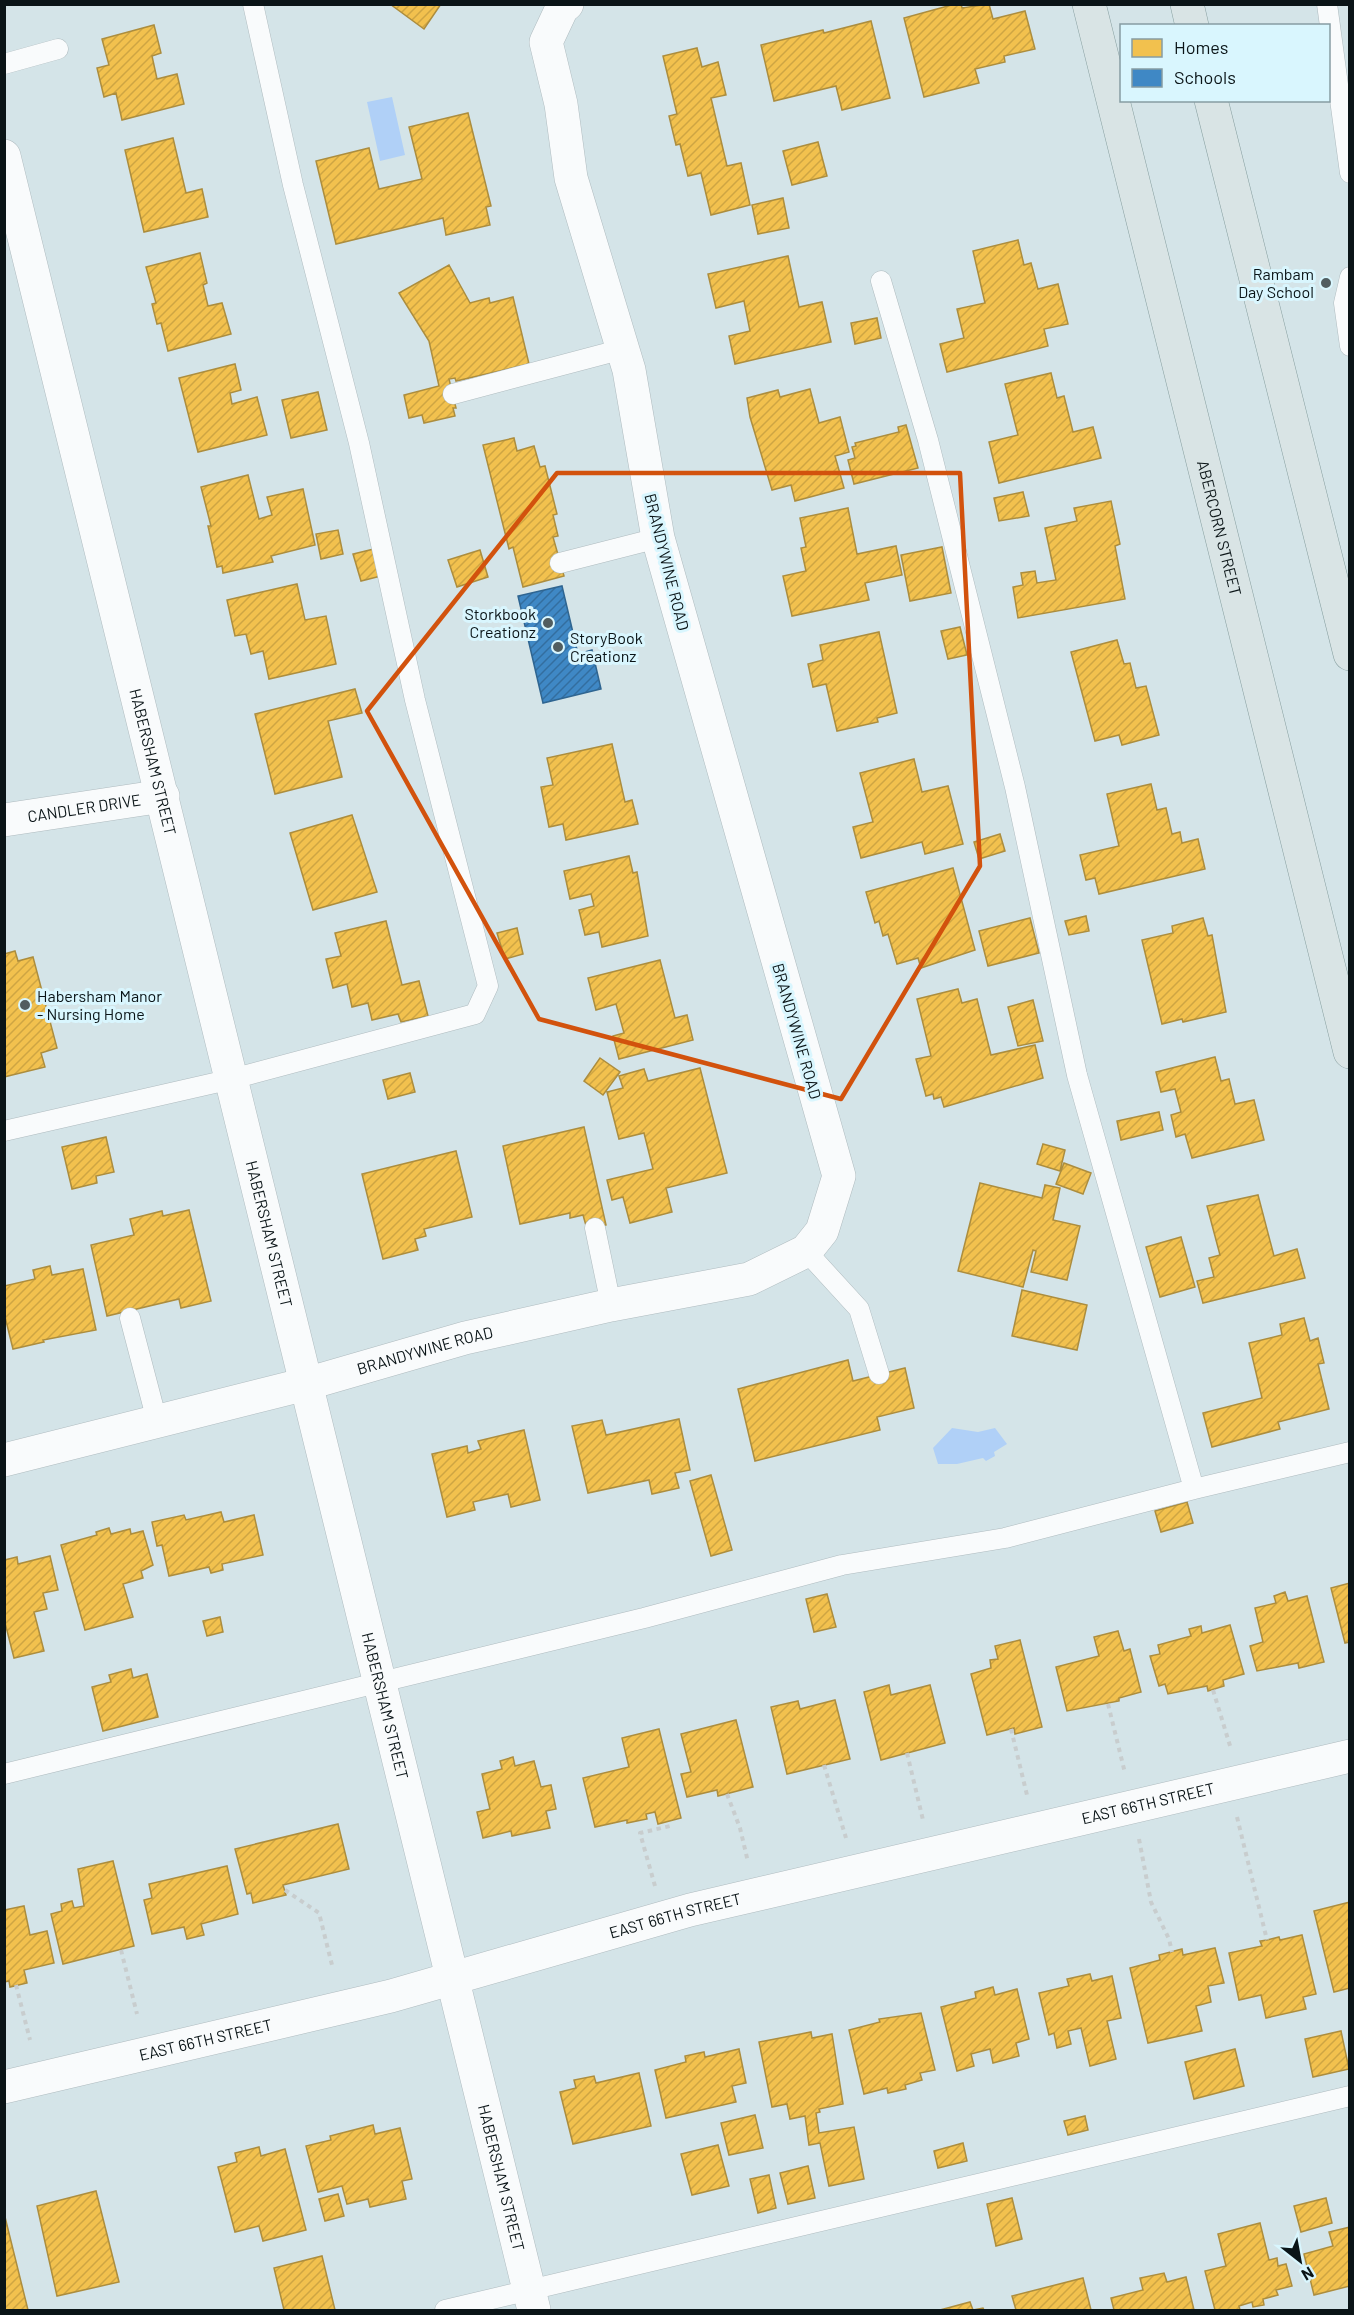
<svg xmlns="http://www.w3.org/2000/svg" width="1354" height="2315" font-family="Barlow,sans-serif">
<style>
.water{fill:#b0d0f7}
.homes{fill:url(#homes-hatch);stroke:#ac8d3e;stroke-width:1.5}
.schools{fill:url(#schools-hatch);stroke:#2f6591;stroke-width:1.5}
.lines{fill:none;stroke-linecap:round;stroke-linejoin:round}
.lane-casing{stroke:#afbbbf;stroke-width:21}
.street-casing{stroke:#afbbbf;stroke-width:34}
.secondary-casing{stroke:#afbbbf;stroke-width:34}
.primary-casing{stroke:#869e9f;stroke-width:34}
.path{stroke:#c8cdce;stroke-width:4;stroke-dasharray:4.5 4.5;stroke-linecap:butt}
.lane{stroke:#f9fbfc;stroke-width:20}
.street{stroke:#f9fbfc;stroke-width:33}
.secondary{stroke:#f9fbfc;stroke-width:33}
.primary{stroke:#d9e4e5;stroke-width:33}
.marked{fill:none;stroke:#d2520d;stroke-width:4.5;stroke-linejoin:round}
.poi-dot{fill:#515d60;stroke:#d9f6fe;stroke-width:2}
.labels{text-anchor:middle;stroke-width:6;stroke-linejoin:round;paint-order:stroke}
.poi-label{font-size:16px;fill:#0a1417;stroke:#d9f6fe;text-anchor:end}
.street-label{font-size:16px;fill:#0a1417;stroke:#d9f6fe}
</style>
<defs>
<pattern id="homes-hatch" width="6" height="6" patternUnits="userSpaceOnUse" patternTransform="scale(1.5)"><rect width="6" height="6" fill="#f2c14e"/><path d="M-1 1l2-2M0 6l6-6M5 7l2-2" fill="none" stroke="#cea543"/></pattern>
<pattern id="schools-hatch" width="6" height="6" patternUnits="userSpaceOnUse" patternTransform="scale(1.5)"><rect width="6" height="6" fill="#3f88c5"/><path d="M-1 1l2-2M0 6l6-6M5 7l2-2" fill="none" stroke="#336e9f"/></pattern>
</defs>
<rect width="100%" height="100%" fill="#d4e4e8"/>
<path class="water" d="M392,97L405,155L380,161L367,102Z
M952,1428L978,1432L995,1428L1007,1444L994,1452L995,1456L986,1461L983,1458L957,1464H938L933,1448Z"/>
<path class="homes" d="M390,4H441L424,29Z
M955,4H961L962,8L989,4L993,19L1025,11L1035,49L1004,56L1005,62L975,69L979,83L924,97L904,18Z
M871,21L890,98L842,110L836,86L774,101L761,45L823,30L824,33Z
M154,25L161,53L152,56L157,79L177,74L184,104L122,120L116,93L104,97L97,68L109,65L102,39Z
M697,48L702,67L718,62L726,95L711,98L727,166L741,163L750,205L711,215L701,173L688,176L680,144L676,145L669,116L677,114L663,56Z
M468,113L491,206L486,207L490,225L446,235L443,218L336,244L316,161L369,148L379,189L422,179L409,127Z
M173,138L186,193L202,189L208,217L144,232L125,150Z
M818,142L827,176L792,185L783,151Z
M783,198L789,228L758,234L752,205Z
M1018,240L1024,265L1031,263L1038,289L1058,284L1068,324L1044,329L1048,346L947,372L940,344L964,338L957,309L985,303L973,251Z
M200,253L207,283L203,285L208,306L222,303L231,334L168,351L161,323L157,324L152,304L156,303L146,267Z
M788,256L799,307L822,302L831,342L735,364L729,336L750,331L744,301L716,308L708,274Z
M449,265L470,303L489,298L490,303L513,297L529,364L456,381L455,378L449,379L456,408H453L455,416L424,423L422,415L409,418L404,395L439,386L429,341L399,293Z
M877,318L881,338L855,344L851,323Z
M235,364L241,390L230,393L232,404L257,397L267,435L198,452L179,378Z
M1051,373L1057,398L1064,396L1073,432L1093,427L1101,458L999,483L989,442L1018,435L1005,384Z
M810,389L819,423L840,417L849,452L835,456L844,488L795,501L791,485L772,490L750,417L747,398L778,390L780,397Z
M318,392L327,430L291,438L282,400Z
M906,425L918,468L854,484L848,460L855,458L852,447L856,446L855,443L899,432L898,427Z
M514,438L517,451L534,446L540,467L545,466L557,514L553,515L558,536L553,537L564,576L523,587L513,547L509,549L483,445Z
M248,475L259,519L272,515L267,497L303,489L315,545L271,556L273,562L223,573L222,566L217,567L208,526H211L201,487Z
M1023,492L1029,516L999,521L994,498Z
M1111,501L1120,544L1115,546L1125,599L1018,618L1013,587L1023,585L1021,573L1035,571L1037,583L1056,580L1045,528L1077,521L1074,508Z
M848,508L857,554L896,546L902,575L865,583L869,600L792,616L783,576L806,571L801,548L806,547L800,518Z
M338,530L343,554L321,559L316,534Z
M942,547L951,593L910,601L901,555Z
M374,549L381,576L361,581L353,554Z
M480,550L488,577L457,587L448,560Z
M297,584L305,620L326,616L336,664L269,679L263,651L251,654L246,634L235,636L227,600Z
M960,627L967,655L948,659L941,631Z
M879,632L897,713L877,718L878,722L837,731L826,684L813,687L808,664L823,660L820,645Z
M1117,640L1124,664L1130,663L1136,688L1146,686L1159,735L1122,745L1119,735L1095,741L1071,652Z
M355,689L362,713L328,721L342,777L275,794L255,714Z
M612,744L625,802L632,800L638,824L566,840L563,824L549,827L541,787L553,785L547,758Z
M914,759L922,792L948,786L963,844L925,854L922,842L861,858L853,827L873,822L860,773Z
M1151,784L1157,810L1166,808L1172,834L1180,832L1182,843L1198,839L1205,869L1099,894L1095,878L1086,880L1080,855L1119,846L1107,794Z
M352,815L377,892L313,910L290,833Z
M1000,834L1005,851L979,859L974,842Z
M629,856L633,873L637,872L648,936L602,947L599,932L585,935L579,910L594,906L591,894L570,899L564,871Z
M953,868L975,950L921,968L918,958L897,964L888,934L883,936L879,921L875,923L866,892Z
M1086,916L1089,931L1069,935L1065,921Z
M1030,918L1039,953L988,966L979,931Z
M1203,918L1208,936L1212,935L1226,1012L1183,1022L1182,1019L1162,1024L1142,940L1173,933L1172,926Z
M386,921L402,985L419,981L428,1016L401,1022L398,1014L372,1020L368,1003L352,1007L347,984L333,988L326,959L341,956L335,933Z
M517,928L523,954L505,959L497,933Z
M15,951L18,961L33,957L57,1048L41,1053L45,1067L4,1077V954Z
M660,960L675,1018L687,1015L693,1040L619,1059L613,1036L624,1033L616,1004L596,1010L588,978Z
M958,989L962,1003L977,999L991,1055L1035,1045L1043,1078L944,1107L941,1097L934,1099L933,1094L926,1096L916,1059L931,1056L917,999Z
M1033,1000L1043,1041L1018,1046L1008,1007Z
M1215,1057L1221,1081L1229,1079L1235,1104L1254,1100L1264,1140L1192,1158L1185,1134L1176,1137L1171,1115L1181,1112L1175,1089L1161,1092L1156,1072Z
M600,1058L620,1072L603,1095L584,1081Z
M700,1068L727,1173L666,1188L672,1212L630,1223L623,1197L612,1200L607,1180L653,1169L644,1133L619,1139L607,1092L623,1088L619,1076L644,1069L648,1081Z
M410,1073L415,1092L388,1099L383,1080Z
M1159,1112L1163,1130L1121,1140L1117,1121Z
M584,1127L606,1225L587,1229L583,1215L570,1218V1213L520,1224L503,1146Z
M106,1137L114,1172L96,1176L97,1183L72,1189L62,1147Z
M1043,1144L1065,1150L1060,1171L1037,1164Z
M456,1151L472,1217L424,1229L426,1236L415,1239L418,1250L383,1259L362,1174Z
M1064,1163L1091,1173L1083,1194L1056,1184Z
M980,1183L1042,1198L1045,1185L1060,1188L1053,1220L1080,1226L1067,1280L1031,1272L1036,1251L1033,1250L1023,1287L958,1271Z
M1258,1195L1274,1256L1297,1249L1305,1278L1203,1303L1197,1281L1214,1277L1209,1258L1220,1255L1207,1206Z
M189,1210L211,1301L181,1308L179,1299L107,1316L91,1245L134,1235L130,1219L162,1211L163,1216Z
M1181,1237L1195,1287L1160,1297L1146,1247Z
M50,1266L52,1275L83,1269L96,1330L43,1340L44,1342L13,1349L4,1313V1286L35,1279L33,1270Z
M1022,1290L1087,1305L1077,1350L1012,1336Z
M1304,1318L1310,1341L1318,1338L1324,1363L1318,1364L1329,1409L1278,1422L1280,1429L1212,1447L1203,1413L1262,1398L1249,1343L1282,1335L1280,1324Z
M848,1360L853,1381L905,1368L914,1408L877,1417L880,1430L755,1461L738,1389Z
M679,1419L690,1470L675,1473L679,1488L652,1494L649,1480L588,1493L572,1426L602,1420L606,1435Z
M524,1430L540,1500L511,1507L508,1494L473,1502L475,1510L447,1517L432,1454L467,1446L468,1453L481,1449L478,1441Z
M711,1475L732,1550L711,1556L690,1481Z
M1187,1502L1193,1523L1161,1532L1155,1511Z
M221,1512L224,1522L254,1515L263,1555L222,1564L223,1570L211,1573L209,1567L169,1576L162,1545L157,1546L152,1522L184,1515L186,1520Z
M109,1528L111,1534L130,1529L131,1534L143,1531L153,1565L141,1571L143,1578L123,1584L133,1617L85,1630L61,1545L97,1535L96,1532Z
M50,1556L58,1590L43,1593L47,1609L34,1612L44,1651L14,1658L4,1619V1560L17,1557L18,1564Z
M1350,1583V1642L1345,1643L1331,1588Z
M1285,1592L1288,1601L1307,1596L1324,1662L1299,1668L1298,1663L1257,1671L1250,1646L1263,1642L1255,1608L1276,1603L1274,1596Z
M827,1594L836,1627L814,1632L806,1599Z
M220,1617L223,1632L207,1636L203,1621Z
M1230,1625L1244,1674L1223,1680L1224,1686L1208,1691L1207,1686L1168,1694L1165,1684L1159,1686L1150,1656L1160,1654L1158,1645L1191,1636L1189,1629L1201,1626L1202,1633Z
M1118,1631L1124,1651L1130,1649L1141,1692L1119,1698V1701L1067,1711L1056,1667L1099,1656L1094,1637Z
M1020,1640L1042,1727L1015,1734L1014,1728L987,1735L971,1674L991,1668L990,1660L998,1659L995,1646Z
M131,1669L133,1678L147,1674L158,1717L103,1731L92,1687L111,1682L109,1675Z
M889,1685L891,1695L930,1685L945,1743L881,1760L864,1692Z
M835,1700L850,1759L787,1774L771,1707L798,1701L800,1709Z
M736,1720L753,1787L718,1796L717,1790L687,1797L681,1774L691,1772L681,1734Z
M659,1729L681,1818L658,1824L655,1812L646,1814L647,1819L627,1823V1820L595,1827L583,1778L629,1767L622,1738Z
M513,1757L515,1766L534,1761L541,1787L551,1785L556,1809L546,1811L550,1828L512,1836L511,1831L483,1838L477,1812L490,1809L482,1774L502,1769L500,1761Z
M338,1824L349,1869L283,1885L286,1895L253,1903L251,1893L247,1894L235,1849Z
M113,1861L134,1946L63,1964L51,1914L62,1911L61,1904L72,1901L74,1908L84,1906L78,1869Z
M227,1866L238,1914L201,1924L204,1935L187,1939L184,1927L152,1934L144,1900L152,1898L149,1884Z
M1350,1902V1988L1334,1992L1314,1911Z
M24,1906L30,1935L47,1931L54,1963L24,1970L27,1983L10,1987L9,1981L4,1982V1910Z
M1302,1935L1316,1994L1303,1997L1306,2009L1266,2018L1261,1995L1239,2000L1229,1953L1262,1946L1260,1941L1267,1940L1279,1937L1280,1940Z
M1215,1948L1224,1983L1208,1986L1211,2002L1196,2006L1202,2031L1148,2043L1130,1968L1160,1960L1159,1955L1182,1949L1183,1955Z
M1090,1974L1092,1981L1112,1976L1121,2018L1107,2021L1116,2059L1090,2066L1081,2028L1068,2031L1071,2044L1057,2048L1054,2033L1049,2035L1039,1993L1069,1986L1067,1979Z
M993,1987L995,1995L1017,1989L1029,2039L1016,2043L1019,2056L993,2063L990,2049L971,2054L974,2066L957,2071L941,2007L976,1998L975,1992Z
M921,2013L935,2070L920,2073L922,2080L905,2085L906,2089L888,2093L887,2088L864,2094L849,2030L880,2022L879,2019Z
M1341,2031L1349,2069L1313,2077L1305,2039Z
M811,2032L812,2038L832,2034L843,2104L819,2109L820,2112L816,2113L819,2133L854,2127L864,2179L829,2186L820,2143L809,2145L805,2116L790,2119L787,2104L772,2107L759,2042Z
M739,2049L746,2083L732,2086L736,2102L666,2118L655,2070L686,2062L685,2056L704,2052L705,2057Z
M1235,2049L1244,2086L1194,2099L1185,2062Z
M639,2073L651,2126L573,2144L560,2092L576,2088L574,2080L594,2076L596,2083Z
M755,2115L763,2148L729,2155L721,2123Z
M1085,2116L1088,2130L1068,2135L1064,2121Z
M373,2125L375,2134L400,2128L412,2179L402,2181L406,2199L370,2207L368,2199L347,2204L342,2186L318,2192L306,2146L331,2140L330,2136Z
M963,2143L967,2161L938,2168L934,2151Z
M718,2145L729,2186L692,2195L681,2154Z
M259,2147L261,2156L285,2149L306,2230L263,2241L259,2226L235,2232L218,2167L237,2162L235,2153Z
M808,2166L815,2198L788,2204L780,2173Z
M769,2175L776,2208L758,2213L750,2179Z
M96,2191L119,2282L57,2296L37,2206Z
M338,2194L344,2216L325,2221L319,2199Z
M1012,2198L1022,2239L996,2246L987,2204Z
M1326,2198L1332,2223L1301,2232L1294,2206Z
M5,2217L28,2310H4Z
M1260,2223L1269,2260L1277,2258L1278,2266L1286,2264L1292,2286L1276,2290L1278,2295L1263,2299L1264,2305L1253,2307L1252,2302L1239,2306L1240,2310H1215L1205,2271L1226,2266L1218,2234Z
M1350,2227V2286L1314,2295L1304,2254L1333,2246L1329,2232Z
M322,2256L335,2310H284L274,2268Z
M1164,2273L1167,2282L1186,2277L1194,2310H1114L1111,2298L1143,2290L1140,2278Z
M1083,2278L1091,2310H1016L1012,2296Z
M970,2302L973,2310L983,2308L984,2310H940Z"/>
<path class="schools" d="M562,586L578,654L592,650L601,689L543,703L518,596Z"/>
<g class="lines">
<defs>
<path id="lane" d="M1327,4L1350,173
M4,64L58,49
M1350,277L1344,303L1350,346
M881,281L928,440L1015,787L1077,1075L1194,1489L1350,1452
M453,394L623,349
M560,563L658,538
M4,1131L232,1079L475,1014L488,986L415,700L359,443L293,185L253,4
M595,1228L611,1305
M806,1251L859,1309L879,1374
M130,1318L157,1421
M4,1774L644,1618L842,1565L1005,1538L1194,1489
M445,2310L1350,2096"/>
<g id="street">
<path id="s1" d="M4,820L163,796"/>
<path id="s2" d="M4,1460L306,1384L465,1338L611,1305L749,1279L806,1251L822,1231L839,1176L658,538L629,370L571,178L561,104L546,42L562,8L567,4"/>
<path id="s3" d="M4,2087L391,1996L690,1910L1350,1756"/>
</g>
<g id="secondary">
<path id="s4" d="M4,156L534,2310"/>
</g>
<g id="primary">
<path id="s5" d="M1089,4L1350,1052"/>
<path d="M1187,4L1192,26"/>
<path d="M1211,100L1350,654"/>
</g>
</defs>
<use href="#lane" class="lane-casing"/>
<use href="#street" class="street-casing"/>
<use href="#secondary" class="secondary-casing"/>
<use href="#primary" class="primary-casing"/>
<path class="path" d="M1213,1690L1231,1749
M1108,1704L1125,1773
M1011,1729L1027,1795
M907,1753L923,1820
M824,1765L846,1838
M727,1794L740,1828L748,1862
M1237,1817L1267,1940
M1139,1839L1151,1902L1169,1939L1172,1952
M655,1886L640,1833L670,1826
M285,1890L319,1913L332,1965
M121,1950L137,2014
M16,1985L30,2040"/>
<use href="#lane" class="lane"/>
<use href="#street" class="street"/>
<use href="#secondary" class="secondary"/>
<use href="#primary" class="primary"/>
</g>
<path class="marked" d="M557,473H960L980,866L841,1099L539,1019L367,711Z"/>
<g class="poi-dot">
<circle cx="1326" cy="283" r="6"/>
<circle cx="548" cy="623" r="6"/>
<circle cx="558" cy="647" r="6"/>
<circle cx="25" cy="1005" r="6"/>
</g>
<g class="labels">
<g class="poi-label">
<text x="1314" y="280">Rambam<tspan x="1314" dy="18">Day School</tspan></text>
<text x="536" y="620">Storkbook<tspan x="536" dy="18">Creationz</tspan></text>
<text x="570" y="644" text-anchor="start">StoryBook<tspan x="570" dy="18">Creationz</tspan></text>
<text x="37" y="1002" text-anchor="start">Habersham Manor<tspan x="37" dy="18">- Nursing Home</tspan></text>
</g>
<g class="street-label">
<text dy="6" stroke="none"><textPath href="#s5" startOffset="540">ABERCORN STREET</textPath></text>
<text transform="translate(667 562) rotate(76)" y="6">BRANDYWINE ROAD</text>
<text dy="6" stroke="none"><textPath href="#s4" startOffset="624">HABERSHAM STREET</textPath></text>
<text dy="6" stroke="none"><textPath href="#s1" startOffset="81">CANDLER DRIVE</textPath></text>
<text transform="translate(797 1031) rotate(74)" y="6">BRANDYWINE ROAD</text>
<text dy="6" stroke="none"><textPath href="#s4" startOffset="1110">HABERSHAM STREET</textPath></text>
<text dy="6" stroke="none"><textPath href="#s2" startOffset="435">BRANDYWINE ROAD</textPath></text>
<text dy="6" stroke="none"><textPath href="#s4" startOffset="1596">HABERSHAM STREET</textPath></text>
<text dy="6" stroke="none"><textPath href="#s3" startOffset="1179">EAST 66TH STREET</textPath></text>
<text dy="6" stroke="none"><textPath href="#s3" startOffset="693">EAST 66TH STREET</textPath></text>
<text dy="6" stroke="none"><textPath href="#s3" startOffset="207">EAST 66TH STREET</textPath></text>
<text dy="6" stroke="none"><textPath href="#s4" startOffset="2082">HABERSHAM STREET</textPath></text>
</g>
</g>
<rect width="1354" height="2315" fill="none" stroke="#0a1417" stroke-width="12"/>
<rect x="1120" y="24" width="210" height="78" fill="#d9f6fe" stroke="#869ca2" stroke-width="1.5"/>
<rect x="1132" y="39" width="30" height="18" fill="#f2c14e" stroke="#869ca2" stroke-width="1.5"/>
<text x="1174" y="54" font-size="18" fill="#0a1417">Homes</text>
<rect x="1132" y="69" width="30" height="18" fill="#3f88c5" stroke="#869ca2" stroke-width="1.5"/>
<text x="1174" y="84" font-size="18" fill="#0a1417">Schools</text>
<g transform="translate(1300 2261) rotate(149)" stroke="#d9f6fe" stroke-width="4.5" paint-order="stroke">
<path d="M0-4.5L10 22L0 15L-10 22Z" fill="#0a1417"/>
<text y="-9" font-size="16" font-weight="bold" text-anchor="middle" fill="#0a1417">N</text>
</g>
</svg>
